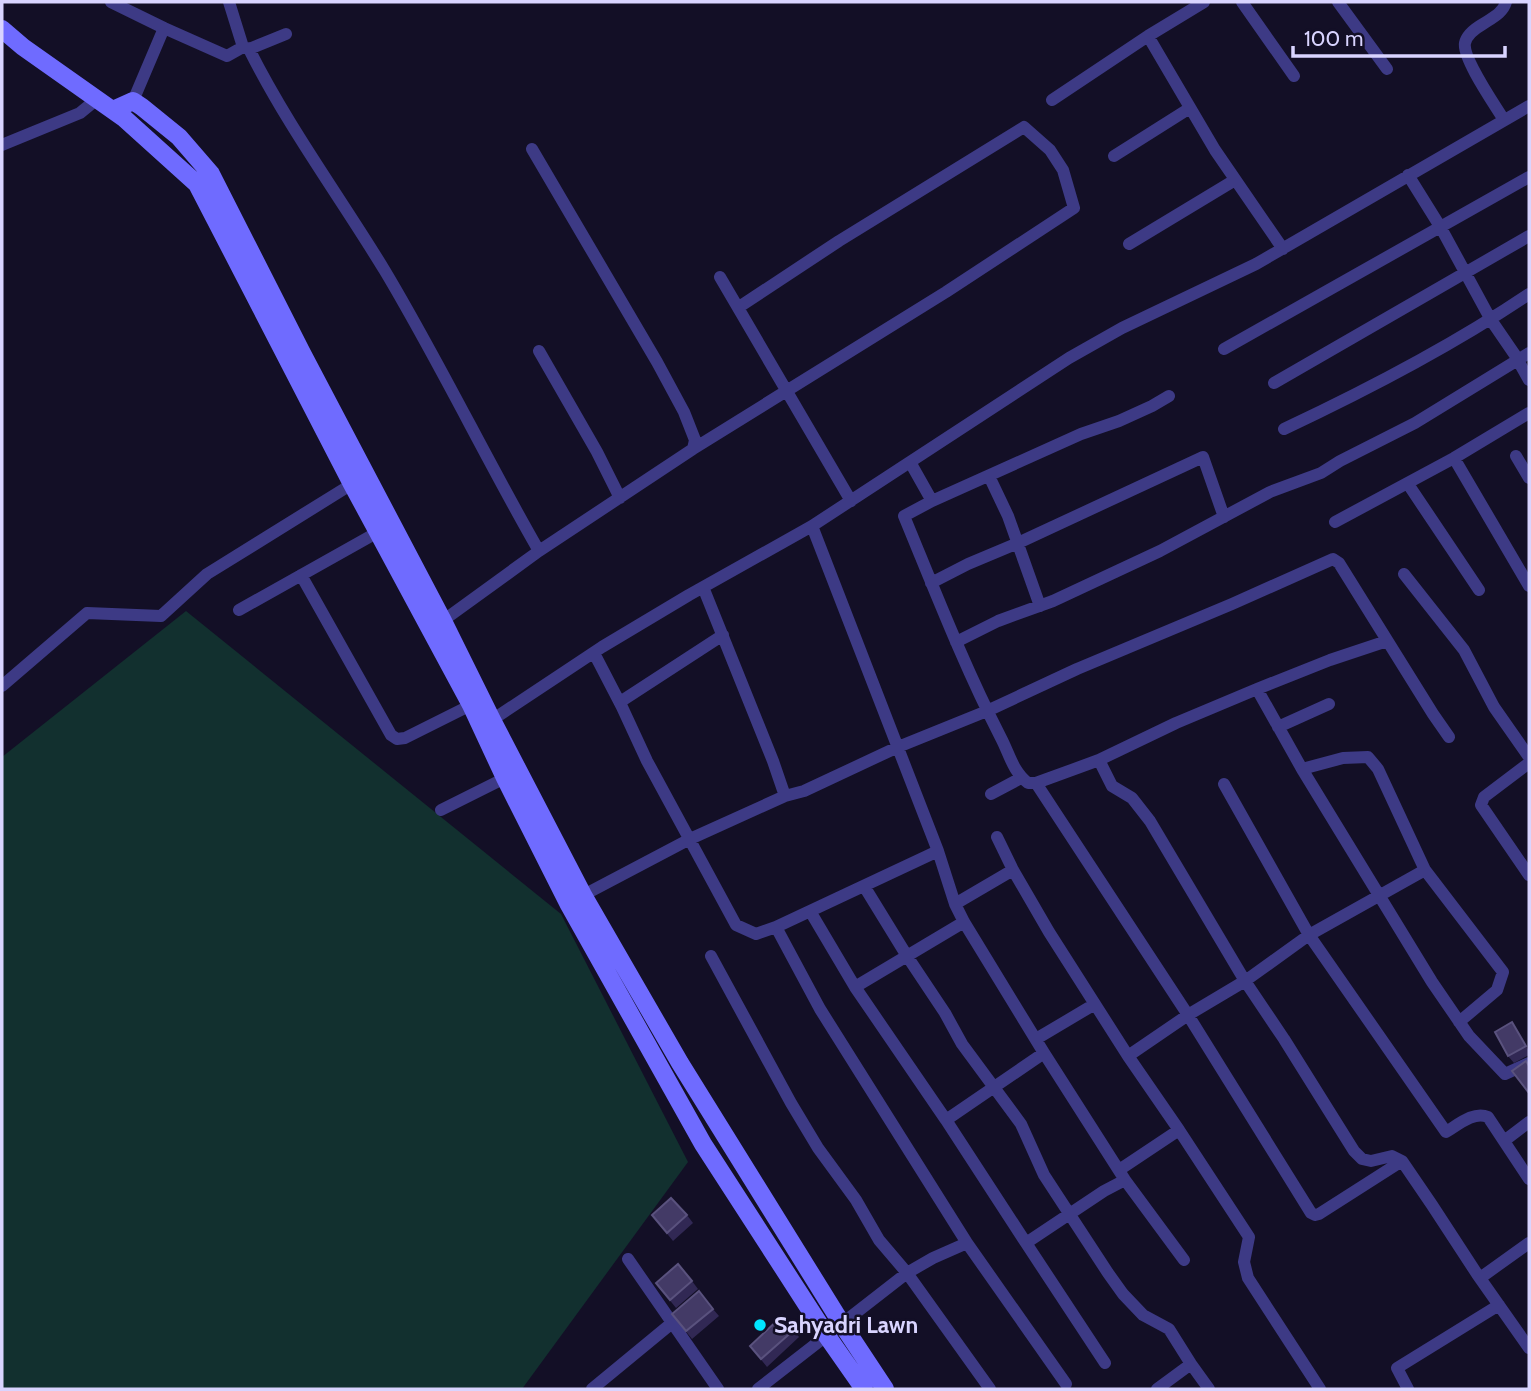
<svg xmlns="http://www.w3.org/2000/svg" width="1531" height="1391" font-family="Cabin,sans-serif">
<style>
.green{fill:#12302f}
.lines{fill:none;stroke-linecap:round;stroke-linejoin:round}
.street{stroke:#3d3a85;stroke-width:12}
.secondary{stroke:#6f6bff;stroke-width:18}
.wall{fill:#312854}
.building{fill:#433a66;stroke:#5a527e;stroke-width:2}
.poi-dot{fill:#00e5ff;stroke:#130f26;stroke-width:2.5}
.labels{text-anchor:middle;stroke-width:5;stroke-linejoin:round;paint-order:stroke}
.poi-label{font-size:23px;font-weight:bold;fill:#d9d4ff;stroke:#130f26;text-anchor:start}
</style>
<rect width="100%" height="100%" fill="#130f26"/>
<path class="green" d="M186,611L561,914L688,1162L522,1389H2V757Z"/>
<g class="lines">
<path class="street" d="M111,2L164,28L133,101
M229,2L243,47L249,49L286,34
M1242,2L1294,76
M1338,2L1387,69
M164,28L227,56L243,47
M1148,36L1215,150L1283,249
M249,49C288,127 340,197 385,271C440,363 486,459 539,551
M1052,100L1148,36L1204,2
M1504,120C1495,105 1462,58 1465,43C1467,34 1476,28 1483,24C1492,18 1503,13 1506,2
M2,145L80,113L97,99
M1114,156L1190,108
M1408,175L1441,228L1491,320L1515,355L1529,380
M1129,244L1235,180
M720,277L851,501
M1224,349L1529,177
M539,351L597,452L620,498
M1274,383L1529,236
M1169,396L1152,406L1119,421L1081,434L932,501L904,516C935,591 964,666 1001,738C1009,753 1013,772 1028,783H1036L1099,760L1176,723L1257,689L1330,660L1387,641
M1284,429C1369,389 1452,346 1529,294
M693,449L946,292L1074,208L1063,170L1050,150L1024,127L839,241L739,307
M1516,456L1529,478
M1454,458L1529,586
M910,462L932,501
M989,476L1008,516L1040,606
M1408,484L1479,590
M1335,522L1454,458L1529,413
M1404,574L1464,650L1494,707L1529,757
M301,575L391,735L397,739L405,738L471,705
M931,583L968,564L1018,543L1203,457L1224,517
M703,587L773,761L785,796L804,791L898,747L987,711L1077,669L1232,604L1333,559L1339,563L1433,714L1449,737
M239,610L378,532
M437,625L539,551L693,449L695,440L684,412L657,362L532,149
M956,642L998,621L1053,601L1160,551L1270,492L1321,473L1340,461L1415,423L1529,353
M594,653L622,707L647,761L736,925L756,934L776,927L938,851L812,526
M2,686L87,613L161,616L207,574L352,484
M1257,689L1302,769L1432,982L1469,1036L1505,1074L1529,1063
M620,702L723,635
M486,724L602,647L689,595L812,526L1069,358L1122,328L1256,264L1529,106
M1278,727L1329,704
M1099,760L1112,786L1132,798L1150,821L1245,981L1284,1039L1354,1151L1362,1159L1371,1161L1392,1156L1402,1161L1432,1205L1477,1274L1529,1348
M1529,763L1484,797L1481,805L1529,875
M1302,769L1343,758L1368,757L1378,769L1425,870L1503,972L1497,990L1459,1022
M1036,783L1188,1015L1311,1213L1315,1215L1319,1214L1402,1161
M1224,784L1309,935L1446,1132C1459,1124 1474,1111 1488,1117L1529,1179
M991,794L1021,778
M441,810L505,778
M997,837L1013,870L1049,932L1128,1056
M938,851L955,904L964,922L1044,1053L1125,1180L1184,1260
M864,886L907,956L945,1013L962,1044L1021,1124L1044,1175L1108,1273L1123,1294L1143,1315L1169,1329L1191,1364L1209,1389
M578,898L690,839L785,796
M955,904L1013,870
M810,911L855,987L946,1120L1026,1243L1104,1191L1125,1180
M711,956L791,1103L818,1148L856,1200L879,1240L907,1273L990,1389
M855,987L964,922
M1036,1039L1095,1004
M946,1120L1044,1053
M1179,1130L1128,1056L1188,1015L1245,981L1309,935L1425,870
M1504,1141L1529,1122
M1119,1170L1179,1130L1249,1237L1244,1262L1248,1278L1320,1389
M967,1243L1066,1384
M1026,1243L1105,1363
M628,1259L718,1389
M1480,1278L1529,1243
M592,1389L672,1323
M758,1389L907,1273L933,1258L967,1243L820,1009L776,927
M1157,1389L1191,1364
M1408,1389L1397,1368L1499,1305"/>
<path class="secondary" d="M2,29L23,47L125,119L197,184L352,484L471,705L505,778L568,903L703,1144L827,1336L864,1389
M113,110L133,101L142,107L179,137L211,174L302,353L443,621L492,720L583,895L680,1063L842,1324L885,1389"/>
</g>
<path class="wall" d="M1512,1022L1529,1051V1055L1514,1063L1508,1056Z
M652,1215H687L693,1223L673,1241Z
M692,1281L698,1289L676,1308L656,1283Z
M713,1309L719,1316L692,1339L672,1314Z
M794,1330L799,1337L767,1367L750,1346Z"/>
<path class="building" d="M1512,1022L1526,1046L1508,1056L1495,1032Z
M1526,1061L1529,1066V1093L1512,1071Z
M671,1198L687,1215L667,1233L652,1215Z
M678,1264L692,1281L670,1300L656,1283Z
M699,1291L713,1309L686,1331L672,1314Z
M782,1316L794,1330L761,1359L750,1346Z"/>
<circle class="poi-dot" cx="760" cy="1325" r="7"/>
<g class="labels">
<g class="poi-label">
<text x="774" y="1333">Sahyadri Lawn</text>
</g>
</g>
<rect width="1531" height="1391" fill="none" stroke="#d9d4ff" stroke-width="7"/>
<path d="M1293 46v10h212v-10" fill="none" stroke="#d9d4ff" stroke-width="3.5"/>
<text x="1304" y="46" font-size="21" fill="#d9d4ff" stroke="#130f26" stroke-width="5" paint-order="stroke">100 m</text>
</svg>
